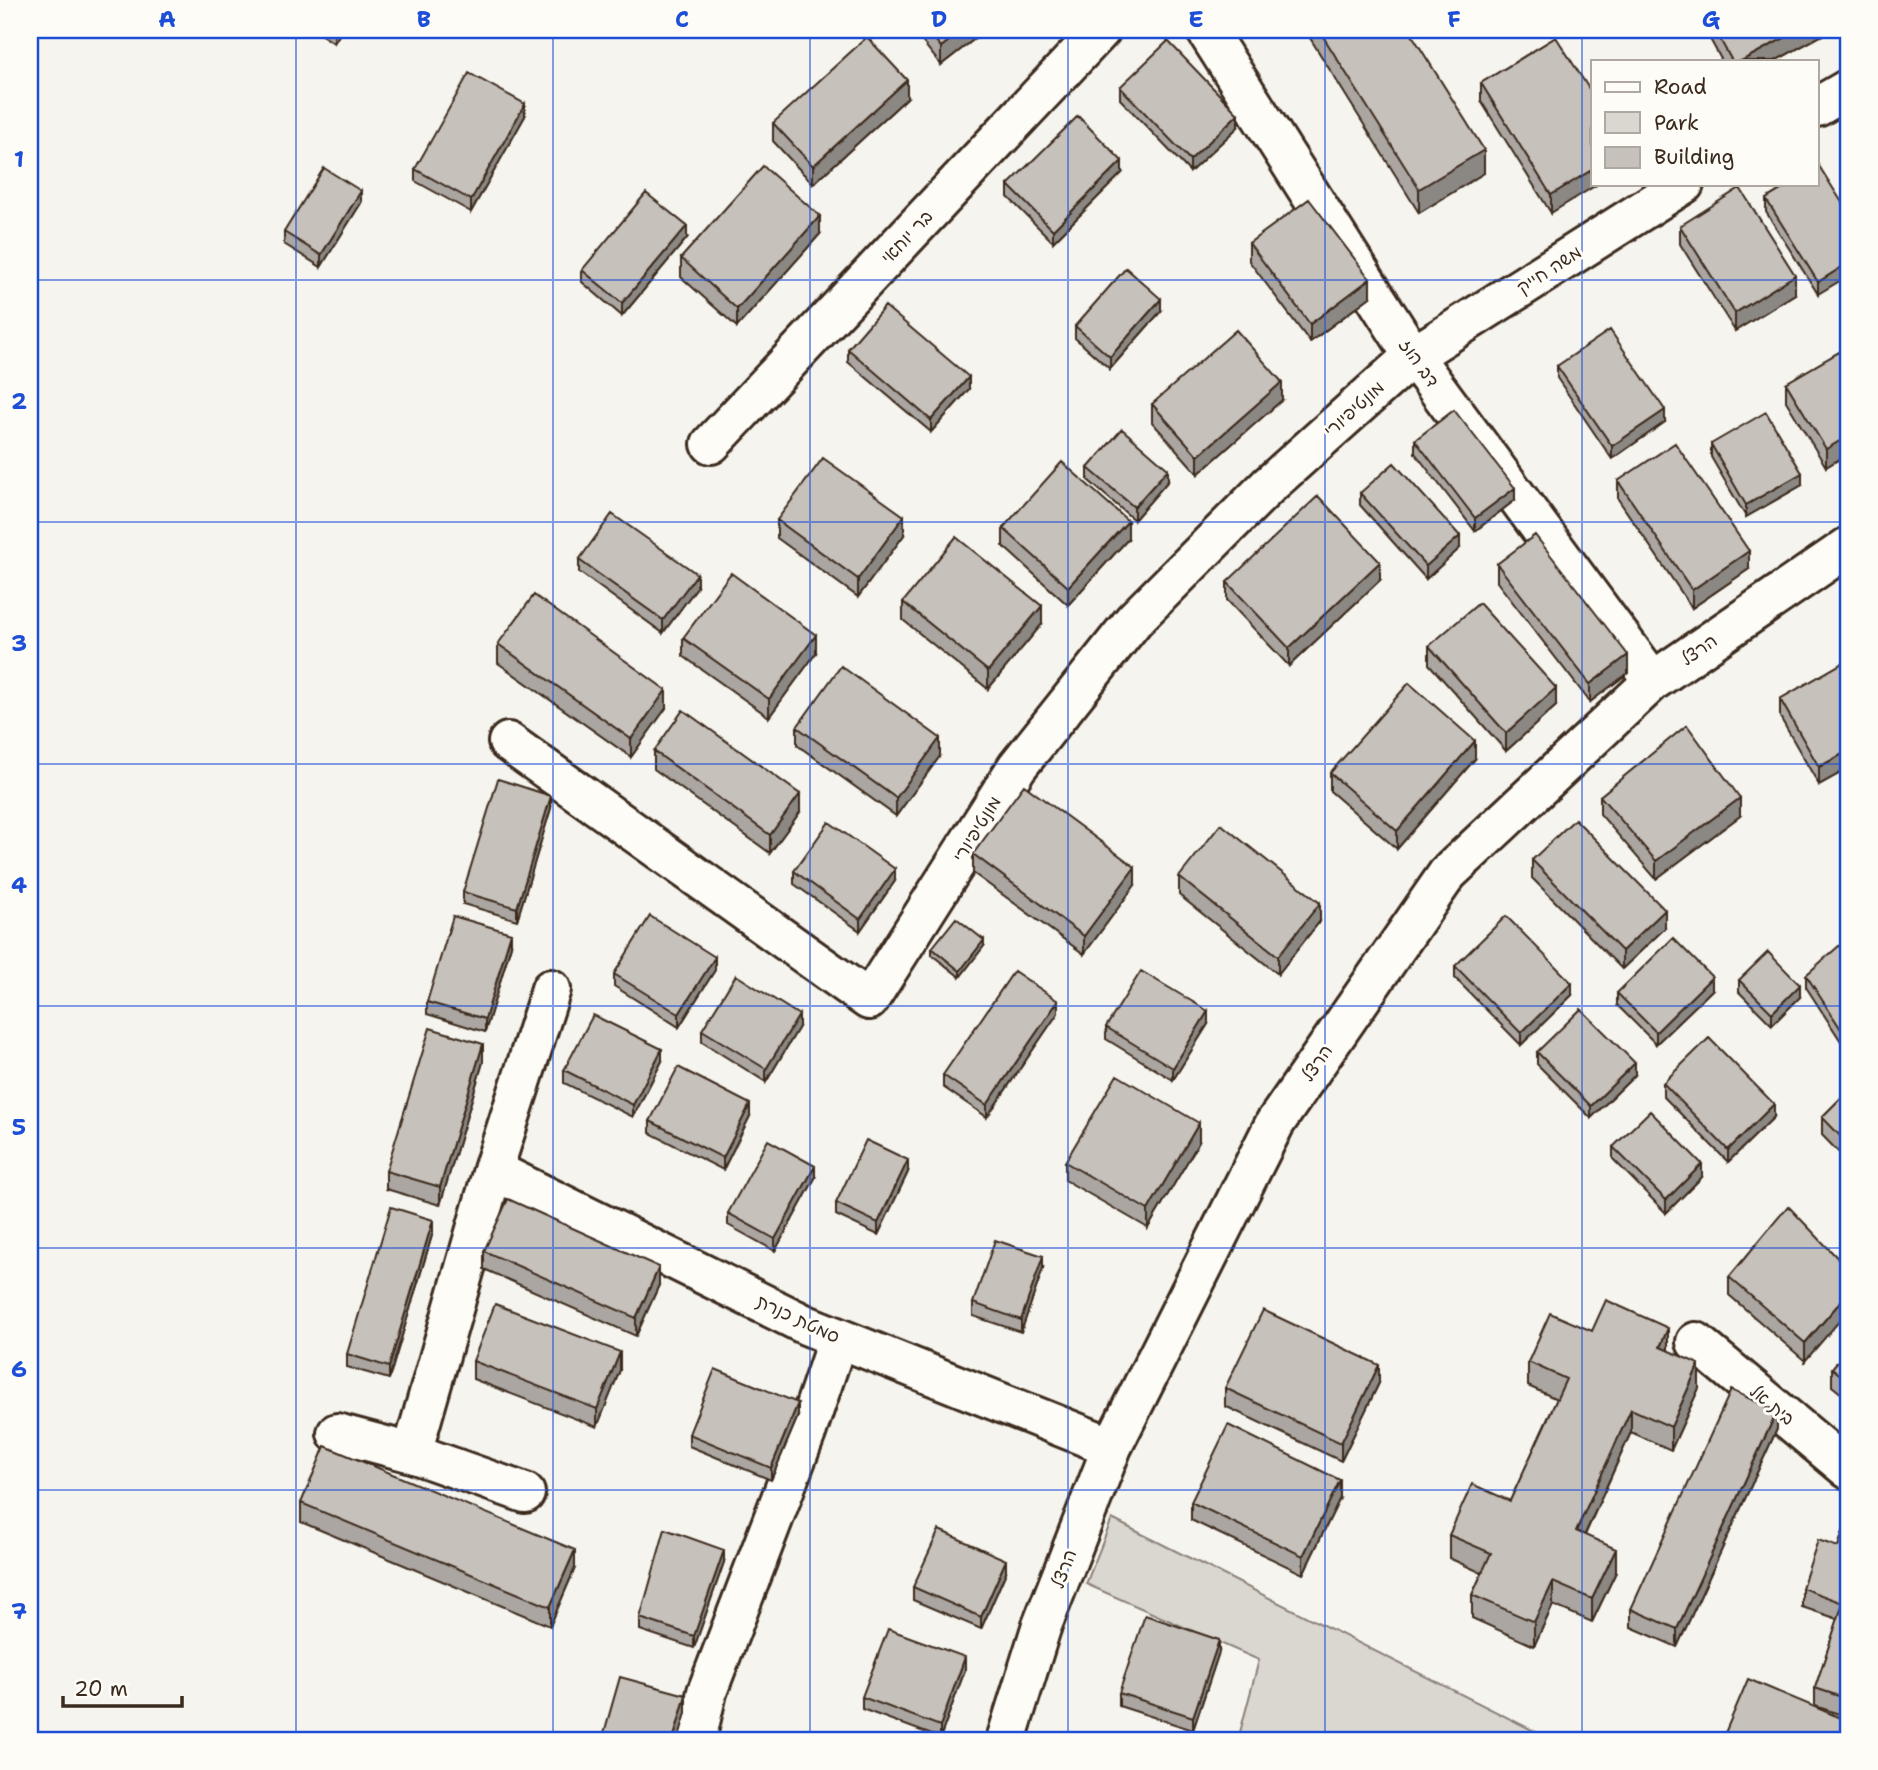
<svg xmlns="http://www.w3.org/2000/svg" width="1878" height="1770" font-family="'Shantell Sans','Playpen Sans Hebrew',sans-serif">
<style>
.green{fill:#dad6d0;stroke:#8a8077;stroke-width:2}
.lines{fill:none;stroke-linecap:round;stroke-linejoin:round}
.street-casing{stroke:#3b2a1e;stroke-width:44}
.street{stroke:#fdfcf7;stroke-width:38}
.wall{fill:#aba6a1;stroke:#3b2a1e;stroke-width:2}
.shaded-wall{fill:#8b8783;stroke:#3b2a1e;stroke-width:2}
.building{fill:#c7c1bb;stroke:#3b2a1e;stroke-width:2}
.grid{fill:none;stroke:#1d4ed8;stroke-width:2;stroke-opacity:0.55}
.labels{text-anchor:middle;stroke-width:6;stroke-linejoin:round;paint-order:stroke}
.street-label{font-size:18px;fill:#3b2a1e;stroke:#fdfcf7}
.neatline{fill:none;stroke:#1d4ed8;stroke-width:2.5}
.grid-label{font-size:23px;text-anchor:middle;font-weight:bold;fill:#1d4ed8}
</style>
<rect width="100%" height="100%" fill="#f5f4ee"/>
<filter id="ink" filterUnits="userSpaceOnUse"><feTurbulence type="fractalNoise" baseFrequency=".0143" numOctaves="2"/><feDisplacementMap in="SourceGraphic" scale="14" xChannelSelector="R" yChannelSelector="G"/><feConvolveMatrix kernelMatrix="1 2 1 2 8 2 1 2 1" color-interpolation-filters="sRGB"/></filter>
<g filter="url(#ink)">
<path class="green" d="M1112,1519L1552,1740H1238L1259,1660L1086,1584Z"/>
<g class="lines">
<defs>
<path id="street" d="M1206,30L1413,356L1653,681
M1817,107L1848,89
M711,444L1101,30
M508,742L869,1000L1017,767L1134,620L1268,486L1413,356L1684,184
M551,989L493,1170L806,1325L1112,1447
M493,1170L412,1453L525,1493
M1696,1342L1848,1469
M337,1433L412,1453
M696,1740L707,1692L806,1433L838,1338
M1006,1740L1041,1628L1112,1447L1275,1123L1448,873L1653,681L1848,547"/>
</defs>
<use href="#street" class="street-casing"/>
<use href="#street" class="street"/>
</g>
<path class="wall" d="M314,30H342L334,43Z
M913,30H986L941,65Z
M1305,30H1409L1484,173L1419,213Z
M1705,30H1828V32L1775,61H1722Z
M1556,37L1551,213L1481,101V83Z
M1120,87L1238,127L1190,172L1120,99Z
M907,98L813,184L773,141V123Z
M525,116L471,212L415,181V169Z
M1819,166L1818,294L1766,212V199Z
M1122,173L1053,242L1008,197V185Z
M361,203L321,267L284,244V232Z
M1680,226L1795,294L1735,331L1680,244Z
M820,234L737,327L681,277V258Z
M687,238L622,316L582,282V270Z
M1249,243L1370,297L1310,342L1249,261Z
M1161,311L1110,369L1075,338V326Z
M1848,347V454L1826,467L1786,401V383Z
M848,349L969,389L931,432L848,362Z
M1557,366L1665,422L1612,459L1557,378Z
M1282,400L1198,474L1152,422V404Z
M1415,440L1515,500L1475,531L1415,453Z
M1711,444L1802,485L1746,517L1711,457Z
M1088,468L1168,481L1134,520L1088,480Z
M1618,481L1749,569L1692,608L1618,499Z
M1360,493L1460,548L1426,579L1360,505Z
M777,520L904,535L858,597L777,538Z
M1003,528L1128,539L1068,605L1003,546Z
M579,560L697,587L663,633L579,572Z
M1497,564L1628,673L1590,702L1497,582Z
M1380,580L1289,666L1227,600V582Z
M903,602L1042,624L988,689L903,620Z
M683,638L816,653L769,717L683,656Z
M498,644L666,708L631,757L498,663Z
M1429,646L1556,706L1506,751L1429,664Z
M1848,660L1819,785L1780,717V699Z
M797,727L940,756L896,816L797,745Z
M654,751L800,812L770,853L654,769Z
M1475,759L1397,849L1330,791V773Z
M1600,796L1740,816L1656,879L1600,814Z
M551,808L517,920L463,904V892Z
M973,854L1135,885L1084,954L973,873Z
M1532,860L1665,928L1622,969L1532,878Z
M794,871L895,881L860,931L794,884Z
M1179,877L1320,921L1278,974L1179,895Z
M511,945L485,1032L427,1014V1002Z
M984,946L960,977L932,955V948Z
M1848,957V1052L1806,987V975Z
M1455,966L1572,995L1521,1045L1455,978Z
M715,970L679,1027L614,986V974Z
M1739,980L1800,997L1772,1025L1739,992Z
M1712,990L1656,1044L1617,1005V993Z
M1058,1013L987,1117L943,1087V1075Z
M1208,1024L1173,1080L1106,1039V1027Z
M799,1027L766,1082L702,1042V1030Z
M1537,1052L1635,1075L1591,1118L1537,1064Z
M662,1061L633,1117L564,1083V1070Z
M483,1062L440,1205L386,1189V1171Z
M1663,1083L1774,1117L1728,1162L1663,1096Z
M1848,1091V1162L1822,1135V1117Z
M750,1116L723,1170L650,1133V1121Z
M1199,1142L1148,1228L1065,1180V1162Z
M1613,1147L1702,1177L1666,1213L1613,1159Z
M908,1172L878,1235L836,1215V1203Z
M815,1178L775,1251L728,1225V1213Z
M433,1232L389,1379L347,1367V1354Z
M484,1251L659,1285L636,1336L484,1269Z
M1043,1268L1021,1332L973,1316V1303Z
M1848,1269L1805,1361L1729,1295V1277Z
M1592,1331L1668,1350L1699,1388L1671,1450L1631,1432L1585,1535L1616,1572L1592,1622L1553,1605L1534,1646L1472,1618V1595L1482,1573L1449,1558V1535L1510,1501L1557,1399L1528,1386V1362Z
M1848,1349V1399L1832,1386V1368Z
M473,1361L620,1370L597,1427L473,1379Z
M1379,1383L1341,1461L1225,1406V1388Z
M798,1416L771,1480L689,1446V1434Z
M1777,1429L1677,1647L1631,1627V1609Z
M1340,1498L1303,1574L1191,1520V1502Z
M301,1503L575,1568L550,1626L301,1522Z
M1848,1517V1717L1815,1706V1688L1838,1619L1802,1607V1588L1838,1547Z
M724,1562L694,1648L640,1630V1618Z
M1006,1572L981,1629L913,1600V1587Z
M1219,1652L1193,1730L1119,1706V1693Z
M965,1670L940,1738L862,1709V1697Z"/>
<path class="shaded-wall" d="M334,30H342L334,43Z
M963,30H986L941,65V47Z
M1799,30H1828V32L1775,61H1741Z
M907,80V98L813,184V166Z
M525,104V116L471,212V200Z
M1238,114V127L1190,172V160Z
M1484,150V173L1419,213V189Z
M1122,161V173L1053,242V230Z
M1593,169V184H1598L1551,213V195Z
M361,191V203L321,267V255Z
M820,216V234L737,327V309Z
M687,226V238L622,316V303Z
M1848,263V276L1818,294V282Z
M1795,275V294L1735,331V313Z
M1370,279V297L1310,342V324Z
M1161,299V311L1110,369V357Z
M969,377V389L931,432V420Z
M1282,382V400L1198,474V456Z
M1665,410V422L1612,459V446Z
M1848,436V454L1826,467V449Z
M1168,469V481L1134,520V507Z
M1802,473V485L1746,517V505Z
M1515,488V500L1475,531V518Z
M904,516V535L858,597V579Z
M1128,521V539L1068,605V587Z
M1460,536V548L1426,579V566Z
M1749,551V569L1692,608V590Z
M1380,562V580L1289,666V648Z
M697,574V587L663,633V620Z
M1042,606V624L988,689V671Z
M816,635V653L769,717V699Z
M1628,655V673L1590,702V684Z
M1556,688V706L1506,751V733Z
M666,690V708L631,757V739Z
M940,738V756L896,816V798Z
M1475,741V759L1397,849V831Z
M1848,751V769L1819,785V767Z
M800,794V812L770,853V835Z
M551,796V808L517,920V908Z
M1740,798V816L1656,879V861Z
M1135,867V885L1084,954V936Z
M895,869V881L860,931V919Z
M1320,903V921L1278,974V956Z
M1665,910V928L1622,969V951Z
M511,933V945L485,1032V1019Z
M984,940V946L960,977V971Z
M715,957V970L679,1027V1014Z
M1712,977V990L1656,1044V1032Z
M1572,983V995L1521,1045V1033Z
M1800,985V997L1772,1025V1013Z
M1058,1001V1013L987,1117V1105Z
M1208,1011V1024L1173,1080V1068Z
M799,1015V1027L766,1082V1069Z
M483,1044V1062L440,1205V1187Z
M662,1049V1061L633,1117V1105Z
M1635,1063V1075L1591,1118V1106Z
M750,1104V1116L723,1170V1158Z
M1774,1104V1117L1728,1162V1150Z
M1199,1123V1142L1148,1228V1210Z
M908,1160V1172L878,1235V1223Z
M1702,1164V1177L1666,1213V1200Z
M815,1166V1178L775,1251V1239Z
M433,1220V1232L389,1379V1367Z
M1043,1256V1268L1021,1332V1320Z
M659,1267V1285L636,1336V1318Z
M1848,1293V1311L1805,1361V1343Z
M1668,1328V1351L1660,1347Z
M620,1352V1370L597,1427V1409Z
M1699,1364V1388L1671,1450V1427Z
M1379,1365V1383L1341,1461V1443Z
M798,1403V1416L771,1480V1468Z
M1631,1409V1432L1576,1554V1531Z
M1777,1411V1429L1677,1647V1629Z
M1340,1480V1498L1303,1574V1556Z
M1616,1549V1572L1592,1622V1599Z
M575,1550V1568L550,1626V1607Z
M724,1550V1562L694,1648V1636Z
M1006,1560V1572L981,1629V1617Z
M1553,1582V1605L1534,1646V1622Z
M1219,1640V1652L1193,1730V1717Z
M965,1657V1670L940,1738V1726Z
M686,1695V1713L678,1740H673Z"/>
<path class="building" d="M927,30H963L941,47Z
M1319,30H1409L1484,150L1419,189Z
M1715,30H1799L1741,61H1732Z
M867,37L907,80L813,166L773,123Z
M1556,37L1593,95V169L1551,195L1481,83Z
M1168,41L1238,114L1190,160L1120,87Z
M469,73L525,104L471,200L415,169Z
M1078,116L1122,161L1053,230L1008,185Z
M763,166L820,216L737,309L681,258Z
M1819,166L1848,212V263L1818,282L1766,199L1791,184H1817V167Z
M324,168L361,191L321,255L284,232Z
M1740,188L1795,275L1735,313L1680,226Z
M646,193L687,226L622,303L582,270Z
M1309,199L1370,279L1310,324L1249,243Z
M1126,268L1161,299L1110,357L1075,326Z
M885,306L969,377L931,420L848,349Z
M1236,330L1282,382L1198,456L1152,404Z
M1610,330L1665,410L1612,446L1557,366Z
M1848,347V436L1826,449L1786,383Z
M1454,410L1515,488L1475,518L1415,440Z
M1766,412L1802,473L1746,505L1711,444Z
M1122,429L1168,469L1134,507L1088,468Z
M1675,443L1749,551L1692,590L1618,481Z
M823,458L904,516L858,579L777,520Z
M1062,462L1128,521L1068,587L1003,528Z
M1394,463L1460,536L1426,566L1360,493Z
M1318,496L1380,562L1289,648L1227,582Z
M612,514L697,574L663,620L579,560Z
M1535,535L1628,655L1590,684L1497,564Z
M956,537L1042,606L988,671L903,602Z
M731,573L816,635L769,699L683,638Z
M534,595L666,690L631,739L498,644Z
M1479,603L1556,688L1506,733L1429,646Z
M1848,660V751L1819,767L1780,699Z
M841,666L940,738L896,798L797,727Z
M1409,683L1475,741L1397,831L1330,773Z
M683,710L800,794L770,835L654,751Z
M1687,725L1740,798L1656,861L1600,796Z
M498,779L551,796L517,908L463,892Z
M1024,785L1135,867L1084,936L973,854Z
M1575,819L1665,910L1622,951L1532,860Z
M829,822L895,869L860,919L794,871Z
M1221,824L1320,903L1278,956L1179,877Z
M453,916L511,933L485,1019L427,1002Z
M650,916L715,957L679,1014L614,974Z
M1506,916L1572,983L1521,1033L1455,966Z
M956,918L984,940L960,971L932,948Z
M1673,938L1712,977L1656,1032L1617,993Z
M1840,945L1848,957V1040L1806,975Z
M1768,952L1800,985L1772,1013L1739,980Z
M1014,971L1058,1001L987,1105L943,1075Z
M1141,971L1208,1011L1173,1068L1106,1027Z
M736,975L799,1015L766,1069L702,1030Z
M1581,1009L1635,1063L1591,1106L1537,1052Z
M593,1015L662,1049L633,1105L564,1070Z
M430,1028L483,1044L440,1187L386,1171Z
M1709,1038L1774,1104L1728,1150L1663,1083Z
M678,1067L750,1104L723,1158L650,1121Z
M1117,1075L1199,1123L1148,1210L1065,1162Z
M1848,1091V1144L1822,1117Z
M1650,1111L1702,1164L1666,1200L1613,1147Z
M768,1140L815,1166L775,1239L728,1213Z
M866,1140L908,1160L878,1223L836,1203Z
M508,1199L659,1267L636,1318L484,1251Z
M1788,1206L1848,1269V1293L1805,1343L1729,1277Z
M391,1207L433,1220L389,1367L347,1354Z
M995,1240L1043,1256L1021,1320L973,1303Z
M1606,1300L1668,1328L1660,1347L1699,1364L1671,1427L1631,1409L1576,1531L1616,1549L1592,1599L1553,1582L1534,1622L1472,1595L1491,1553L1449,1535L1472,1484L1510,1501L1566,1379L1528,1362L1550,1313L1592,1331Z
M495,1304L620,1352L597,1409L473,1361Z
M1263,1310L1379,1365L1341,1443L1225,1388Z
M1848,1349V1381L1832,1368Z
M715,1369L798,1403L771,1468L689,1434Z
M1731,1390L1777,1411L1677,1629L1631,1609Z
M1228,1425L1340,1480L1303,1556L1191,1502Z
M325,1446L575,1550L550,1607L301,1503Z
M1848,1517V1699L1815,1688L1843,1603L1802,1588L1818,1540L1838,1547Z
M665,1529L724,1550L694,1636L640,1618Z
M939,1530L1006,1560L981,1617L913,1587Z
M1145,1615L1219,1640L1193,1717L1119,1693Z
M888,1629L965,1657L940,1726L862,1697Z
M620,1677L686,1695L673,1740H602Z
M1748,1679L1848,1721V1740H1722Z"/>
</g>
<path class="grid" d="M296,30V1740M553,30V1740M810,30V1740M1068,30V1740M1325,30V1740M1582,30V1740M30,280H1848M30,522H1848M30,764H1848M30,1006H1848M30,1248H1848M30,1490H1848"/>
<g class="labels">
<g class="street-label">
<text transform="translate(907 237) rotate(-47)" y="6">בר יוחאי</text>
<text transform="translate(1549 270) rotate(-33)" y="6">משה חייק</text>
<text transform="translate(1419 363) rotate(55)" y="6">דב הוז</text>
<text transform="translate(1354 409) rotate(-42)" y="6">מונטיפיורי</text>
<text transform="translate(1699 650) rotate(-35)" y="6">הרצל</text>
<text transform="translate(977 829) rotate(-58)" y="6">מונטיפיורי</text>
<text transform="translate(1317 1063) rotate(-55)" y="6">הרצל</text>
<text transform="translate(798 1319) rotate(25)" y="6">סמטת כנרת</text>
<text transform="translate(1772 1405) rotate(40)" y="6">בית אל</text>
<text transform="translate(1064 1569) rotate(-69)" y="6">הרצל</text>
</g>
</g>
<rect width="1878" height="1770" fill="none" stroke="#fdfcf7" stroke-width="77"/>
<rect x="1591" y="60" width="228" height="126" fill="#fdfcf7" stroke="#afa8a0" stroke-width="2"/>
<rect x="1605" y="82" width="35" height="10" fill="#fdfcf7" stroke="#afa8a0" stroke-width="2"/>
<text x="1654" y="94" font-size="21" fill="#3b2a1e">Road</text>
<rect x="1605" y="112" width="35" height="21" fill="#dad6d0" stroke="#afa8a0" stroke-width="2"/>
<text x="1654" y="130" font-size="21" fill="#3b2a1e">Park</text>
<rect x="1605" y="147" width="35" height="21" fill="#c7c1bb" stroke="#afa8a0" stroke-width="2"/>
<text x="1654" y="164" font-size="21" fill="#3b2a1e">Building</text>
<path d="M63 1696v10h119v-10" fill="none" stroke="#3b2a1e" stroke-width="3.5"/>
<text x="74" y="1696" font-size="21" fill="#3b2a1e" stroke="#fdfcf7" stroke-width="5" paint-order="stroke">20 m</text>
<rect x="38" y="38" width="1802" height="1694" class="neatline"/>
<g class="grid-label">
<text x="167" y="27">A</text>
<text x="424" y="27">B</text>
<text x="682" y="27">C</text>
<text x="939" y="27">D</text>
<text x="1196" y="27">E</text>
<text x="1454" y="27">F</text>
<text x="1711" y="27">G</text>
<text x="19" y="167">1</text>
<text x="19" y="409">2</text>
<text x="19" y="651">3</text>
<text x="19" y="893">4</text>
<text x="19" y="1135">5</text>
<text x="19" y="1377">6</text>
<text x="19" y="1619">7</text>
</g>
</svg>
